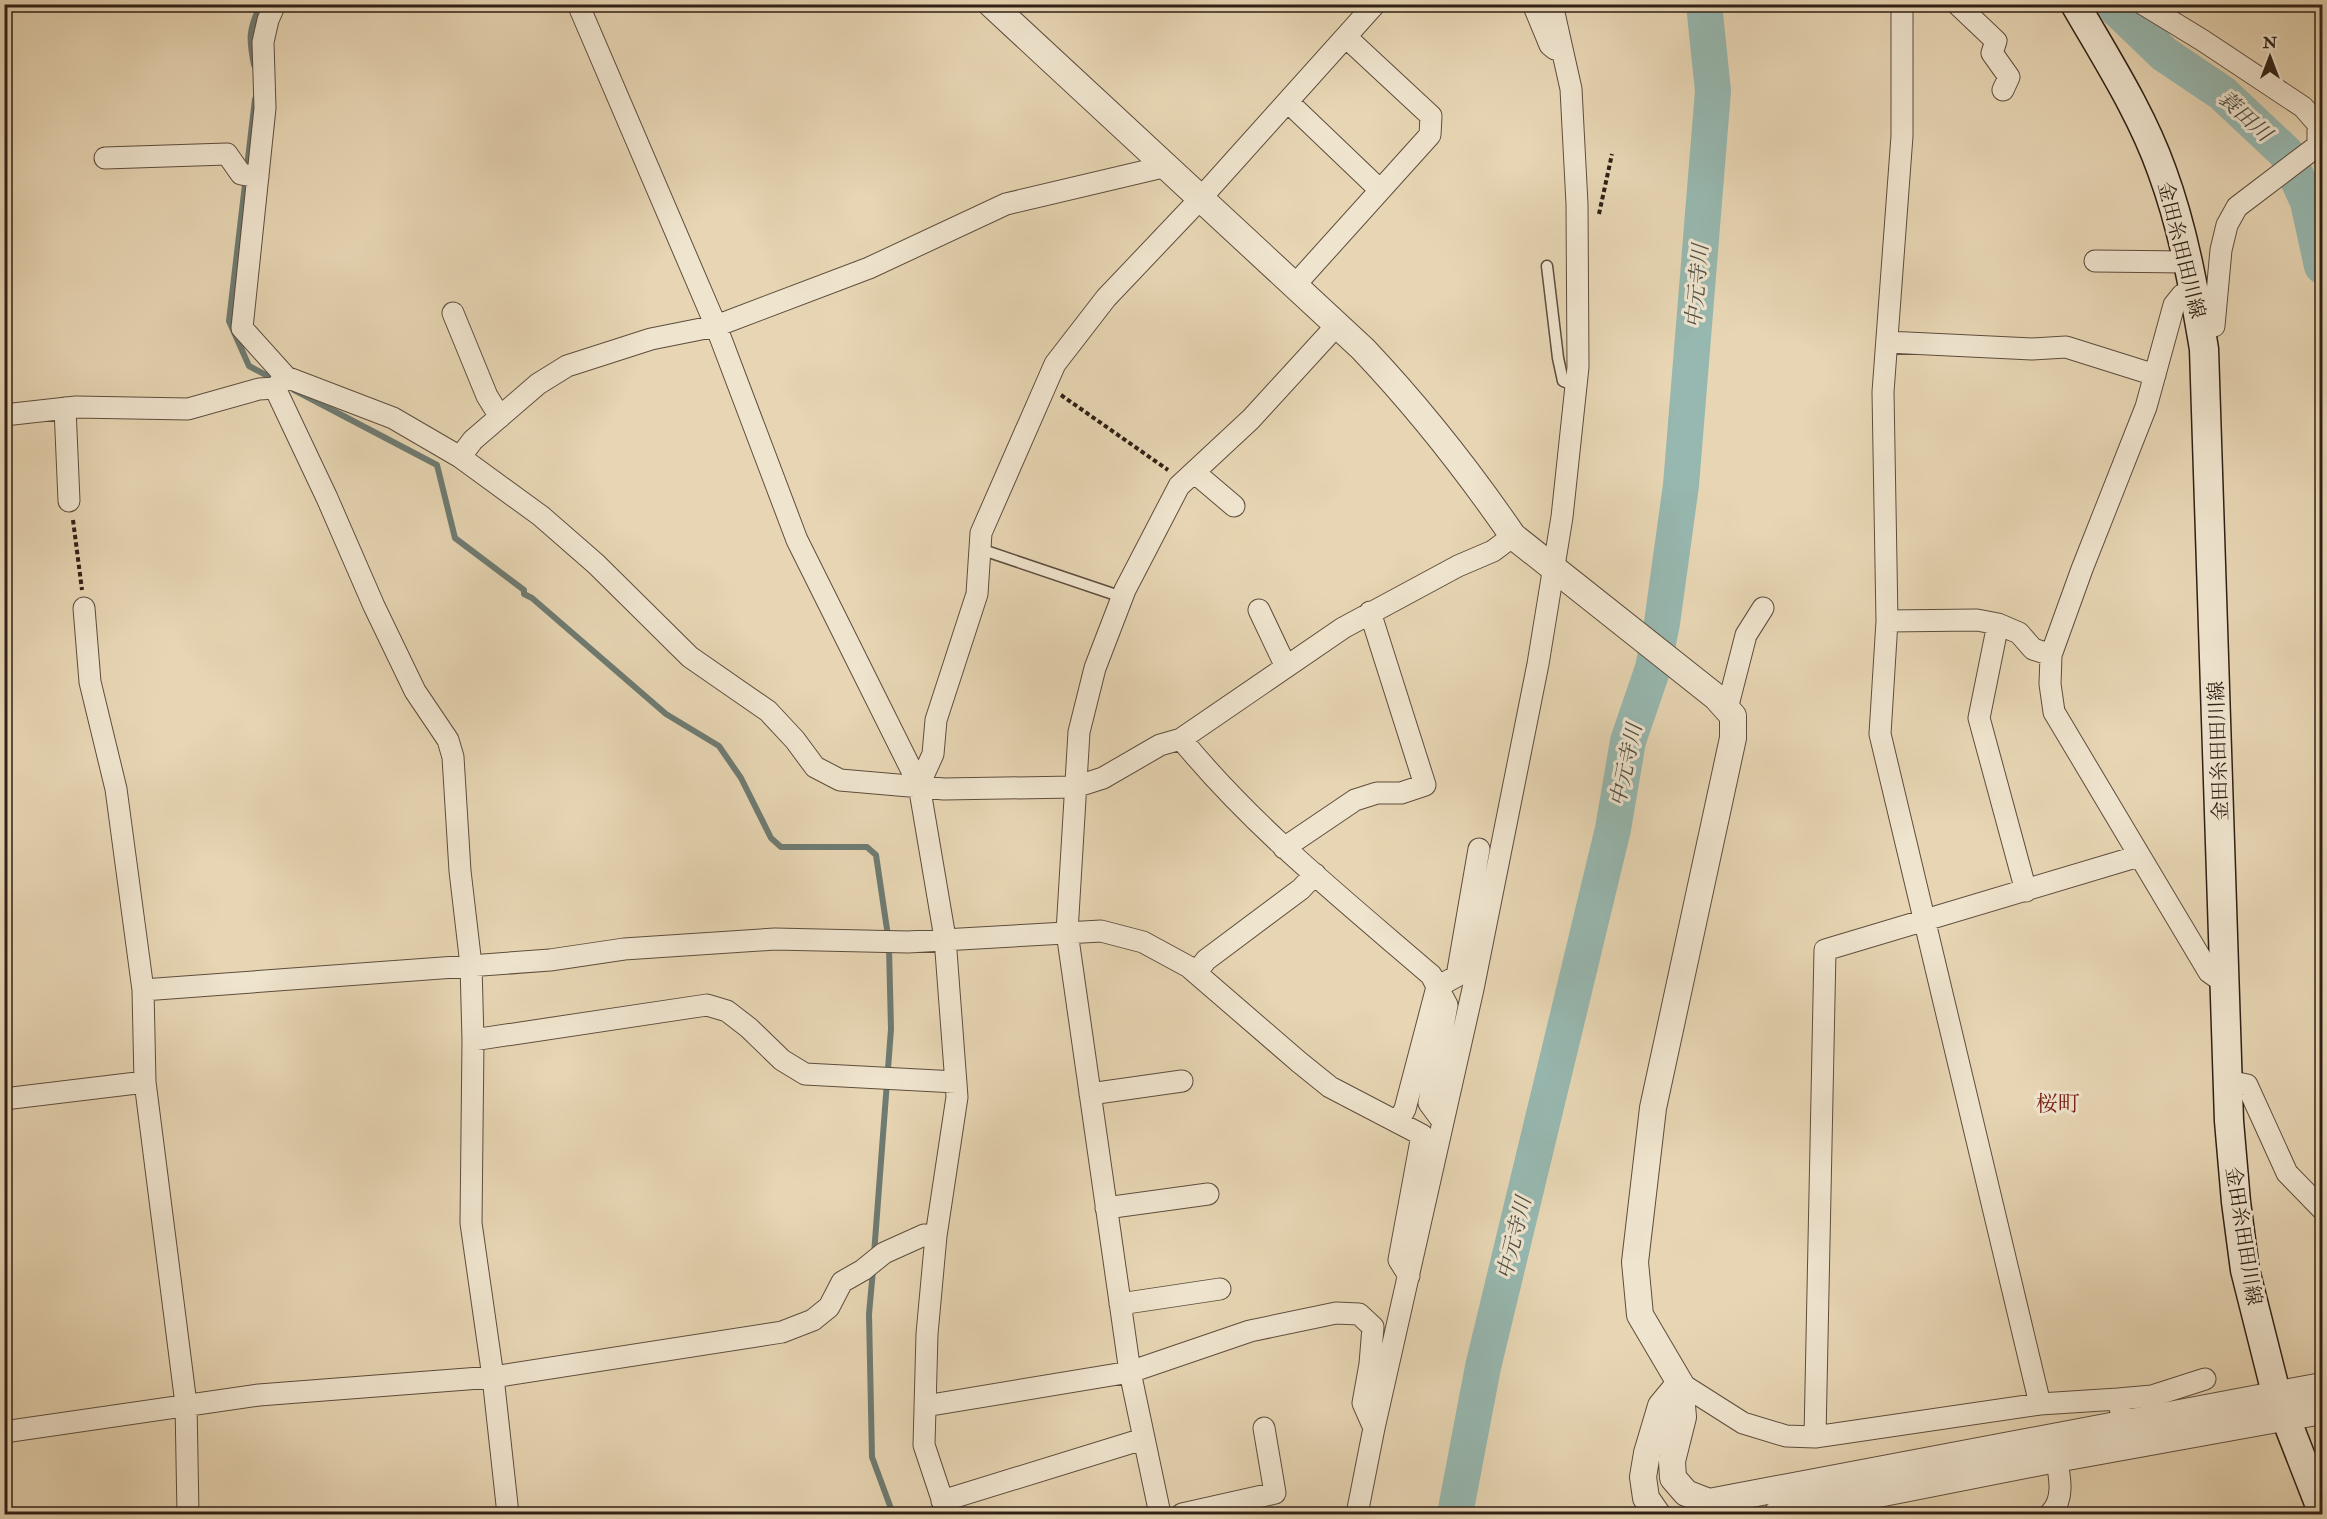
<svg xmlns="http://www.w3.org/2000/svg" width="2327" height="1519" font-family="'IM FELL Double Pica','Noto Serif JP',serif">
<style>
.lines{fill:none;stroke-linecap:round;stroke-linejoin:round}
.stream{stroke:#6e7b72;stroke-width:6}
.river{stroke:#97b8b0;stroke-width:36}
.service-casing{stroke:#5e4d3d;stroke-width:13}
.minor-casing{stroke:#5e4d3d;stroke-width:23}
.tertiary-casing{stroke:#5e4d3d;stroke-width:28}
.secondary-casing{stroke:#302016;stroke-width:31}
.path{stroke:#302016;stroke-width:4;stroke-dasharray:4.5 3;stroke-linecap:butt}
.service{stroke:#efe4ce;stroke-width:10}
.minor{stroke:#efe4ce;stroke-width:21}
.tertiary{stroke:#efe4ce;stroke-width:26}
.secondary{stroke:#efe4ce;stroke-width:28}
.labels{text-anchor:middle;stroke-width:6;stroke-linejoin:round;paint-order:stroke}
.street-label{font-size:20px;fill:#302016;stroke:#efe4ce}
.water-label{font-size:21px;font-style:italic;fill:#4f4e44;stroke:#efe4ce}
.quarter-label{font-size:22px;fill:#7a1f14;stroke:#efe4ce}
</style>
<rect width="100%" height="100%" fill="#e7d5b3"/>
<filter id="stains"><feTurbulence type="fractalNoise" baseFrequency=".00333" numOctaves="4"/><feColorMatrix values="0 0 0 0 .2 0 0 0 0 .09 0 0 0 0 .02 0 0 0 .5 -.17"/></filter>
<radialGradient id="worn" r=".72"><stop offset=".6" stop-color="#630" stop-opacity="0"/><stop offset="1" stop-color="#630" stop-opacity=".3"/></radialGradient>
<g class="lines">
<path class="stream" d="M254,65C249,39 248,30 261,4
M255,99L229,321L249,366L277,381
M294,390L437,465L455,538L524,590V594L532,598L666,714L719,746L741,778L771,838L781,847H867L876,855L888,936
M874,1254L891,1029L889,947
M873,1270L869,1314L872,1457L893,1514"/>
<path class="river" d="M2112,4L2164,54L2222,93L2286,153L2308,202L2322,266
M1455,1514L1483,1367L1613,829L1628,741L1653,668L1662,623L1681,485L1713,91L1704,4"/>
<defs>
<path id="service" d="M1547,266L1558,358L1563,381L1576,386
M980,549L1122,597"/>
<path id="minor" d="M275,4L268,20L263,42L265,108L242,328L286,377L393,418L460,457L541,516L596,564L690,657L768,711L795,740L815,767L840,780L944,789L1075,787L1103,778L1160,745L1181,739L1343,628L1458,566L1493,551L1513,536
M578,4L716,326L797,540L919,785L945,938L957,1097L936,1236L927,1334L924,1445L947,1514
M1533,4L1550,45L1555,49
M1902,4V136L1883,392L1887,621L1880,734L2040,1404
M1957,4L1996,41L1992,53L2009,77L2003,90
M2143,4L2202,40L2303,107L2318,124V147
M1288,102L1380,190
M105,158L227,154L241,174L258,177
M2095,261L2188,262
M1294,286L1430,135L1431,116L1346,37
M2195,291L2182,295L2174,305L2146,407L2082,569L2051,655L2050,684L2054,712L2209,972L2226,984
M453,313L487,396L500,417
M2201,330L2214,326L2221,250L2227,225L2237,207L2312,150L2322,144
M1887,342L2032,349L2066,347L2155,375
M275,388L327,498L374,606L415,691L448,740L453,757L460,871L471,965L473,1040L471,1223L493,1377L508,1514
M65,408L69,501
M4,415L76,407L188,409L259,389L275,388L285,377
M460,457L473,440L538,384L567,366L651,339L716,326L869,268L1006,204L1167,166
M1194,472L1234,506
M84,608L90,682L116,789L143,990
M1259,610L1286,667
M1887,621L1977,620L1998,624
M1727,709L1746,635L1763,608
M1181,739C1254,828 1344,900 1431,975L1447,1005L1429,1103L1443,1122
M919,785L933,754L936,720L977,594L981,533L1055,364L1106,298L1200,199L1375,4
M1284,848L1355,800L1377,793H1401L1425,785L1370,612
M2026,891L1979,718L1998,624L2019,633L2033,649L2051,655
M1196,973L1206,960L1301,889L1315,874
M473,1040L707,1005L727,1011L749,1028L782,1060L805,1074L956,1082
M2228,1081L2247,1085L2287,1173L2322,1209
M1090,1094L1182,1081
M4,1099L145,1082
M1398,1122L1405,1109L1437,987L1457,976L1479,849
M1106,1208L1208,1194
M1120,1304L1220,1289
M1680,1383L1743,1423L1786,1436L1815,1437L2040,1404L2118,1399L2124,1424
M2118,1399L2152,1396L2205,1379
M925,1406L1130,1372L1067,932L1079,732L1095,668L1125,590L1179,486L1251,419L1337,325
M4,1432L259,1395L493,1377L782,1332L813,1320L829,1307L842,1282L863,1270L884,1253L924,1235L936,1236
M1815,1437L1825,950L2139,856
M942,1501L1143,1439
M188,1514L186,1404L145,1082L143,990L550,960L624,949L775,939L908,942L1101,931L1143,942L1189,967L1299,1062L1330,1087L1422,1135L1399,1260L1409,1276
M1160,1514L1130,1372L1250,1331L1336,1313L1359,1314L1373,1327L1370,1364L1363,1403L1374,1428
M1182,1514L1275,1493L1264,1428
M1357,1514L1374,1428L1473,989L1538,664L1562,517L1578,367L1577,204L1571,89L1552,4
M2050,1514C2068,1496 2057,1468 2054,1444"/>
<path id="tertiary" d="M991,4L1363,349C1417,406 1469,472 1513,536L1716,697L1733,716V738L1653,1108L1635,1262L1640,1315L1680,1383L1683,1417L1672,1461L1673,1478L1686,1493L1709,1502L2322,1386
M1657,1514L1646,1498L1643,1477L1647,1453L1661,1406L1680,1383
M1777,1514L2056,1459L2322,1411"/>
<path id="secondary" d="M2075,4C2106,58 2141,112 2162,171C2183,228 2194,289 2204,349L2229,1121L2236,1202L2245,1270L2276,1393L2322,1511"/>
</defs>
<use href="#service" class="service-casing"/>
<use href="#minor" class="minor-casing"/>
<use href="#tertiary" class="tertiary-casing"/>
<use href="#secondary" class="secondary-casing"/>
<path class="path" d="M1599,214L1612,154
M1061,395L1168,470
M73,520L82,590"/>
<use href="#service" class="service"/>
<use href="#minor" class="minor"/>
<use href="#tertiary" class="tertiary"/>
<use href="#secondary" class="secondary"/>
</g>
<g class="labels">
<g class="street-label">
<text transform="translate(2182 250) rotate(76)" y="7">金田糸田田川線</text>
<text transform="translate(2218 751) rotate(-92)" y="7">金田糸田田川線</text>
<text transform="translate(2244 1236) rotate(81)" y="7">金田糸田田川線</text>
</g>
<g class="water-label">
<text transform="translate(2245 116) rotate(42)" y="7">蓑田川</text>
<text transform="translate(1697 286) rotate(-85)" y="7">中元寺川</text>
<text transform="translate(1626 765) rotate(-78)" y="7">中元寺川</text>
<text transform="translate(1514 1238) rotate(-76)" y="7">中元寺川</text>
</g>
<g class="quarter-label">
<text x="2058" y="1111">桜町</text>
</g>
</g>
<rect width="2327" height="1519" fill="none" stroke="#e7d5b3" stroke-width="24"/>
<rect x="6" y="6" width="2315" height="1507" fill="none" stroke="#302016" stroke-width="3"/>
<rect x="12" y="12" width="2303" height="1495" fill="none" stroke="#302016" stroke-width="1.5"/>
<g transform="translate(2270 57)" stroke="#efe4ce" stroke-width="4.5" paint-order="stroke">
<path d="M0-4.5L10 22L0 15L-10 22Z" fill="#302016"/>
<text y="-9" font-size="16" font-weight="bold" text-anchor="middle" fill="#302016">N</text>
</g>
<rect width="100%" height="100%" filter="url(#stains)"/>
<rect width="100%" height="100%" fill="url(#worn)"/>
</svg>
